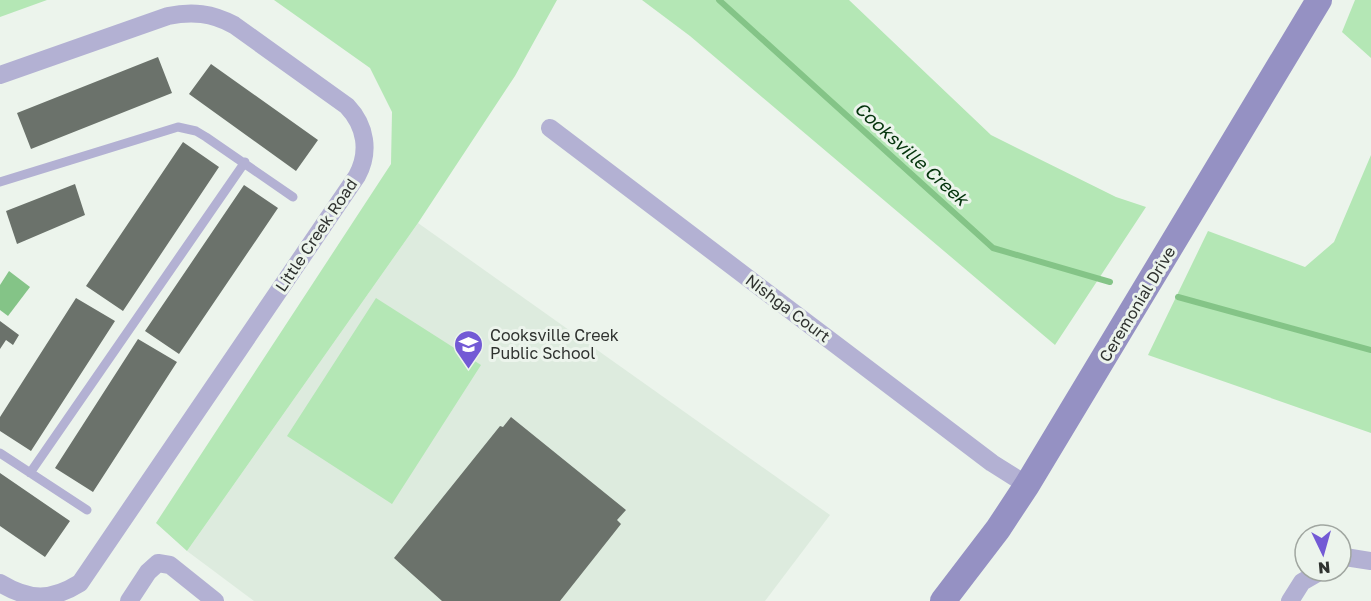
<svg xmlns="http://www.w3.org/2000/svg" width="1371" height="601" font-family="'Golos Text',sans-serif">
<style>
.built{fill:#ddebde}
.green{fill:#b4e7b5}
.water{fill:#84c487}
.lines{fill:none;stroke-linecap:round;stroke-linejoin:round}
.stream{stroke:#84c487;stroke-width:6}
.building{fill:#6b726b}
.lane{stroke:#b3b1d3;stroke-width:9}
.street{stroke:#b3b1d3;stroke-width:18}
.secondary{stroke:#9591c3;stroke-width:26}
.labels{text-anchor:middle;stroke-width:6;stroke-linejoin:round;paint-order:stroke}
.street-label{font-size:16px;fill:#2f322f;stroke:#ecf4ec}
.poi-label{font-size:16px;fill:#2f322f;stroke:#ecf4ec;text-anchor:start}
.water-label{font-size:18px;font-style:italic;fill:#04340c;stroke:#ecf4ec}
</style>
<rect width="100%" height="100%" fill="#ecf4ec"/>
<path class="built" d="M418,223L830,515L765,601H254L187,551Z"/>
<path class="green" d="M0,0H47L0,17Z
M274,0H557L515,76L418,223L187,551L156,523L391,164L392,112L370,68Z
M642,0H849L991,135L1116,197L1146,207L1055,345L690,36Z
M1355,0H1371V58L1342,32Z
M1371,155V433L1148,355L1208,231L1305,267L1334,242Z
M376,298L481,365L392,504L287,436Z"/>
<path class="water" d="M9,271L30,287L8,316L0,310V285Z"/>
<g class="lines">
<path class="stream" d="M719,0L993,248L1110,282
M1178,297L1371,350"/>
</g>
<path class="building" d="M158,57L172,93L31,149L17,113Z
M211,64L318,140L296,171L189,94Z
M183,142L219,167L123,311L86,286Z
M75,184L85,215L17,244L6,211Z
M244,185L278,208L179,354L145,331Z
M76,298L115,321L31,451L0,431V417Z
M0,321L19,335L13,345L6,340L0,349Z
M138,339L177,362L93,492L55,468Z
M511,417L626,510L617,520L621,524L560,601H442L394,558L500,426L503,427Z
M0,473L70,521L45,557L0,526Z"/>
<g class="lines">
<path class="lane" d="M0,182L178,127L196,131L206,137L293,197
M0,453L87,510
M30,473L245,162"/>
<path class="street" d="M0,75L168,16C192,11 212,13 234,25L347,106C366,126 370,152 357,176L80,583C51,601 30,601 0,583
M550,128L992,463L1027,485
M1341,559L1345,557L1371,561
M129,601L148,572L158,563L170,565L215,601
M1290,601L1302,582L1321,571"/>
<path class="secondary" d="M943,601L998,529L1027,485L1319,0"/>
</g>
<defs>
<symbol id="school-pin" viewBox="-11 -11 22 30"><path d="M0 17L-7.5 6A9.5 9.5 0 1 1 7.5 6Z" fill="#735ad5" stroke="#ecf4ec"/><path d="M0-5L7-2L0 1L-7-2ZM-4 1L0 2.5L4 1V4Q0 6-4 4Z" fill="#fff"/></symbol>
</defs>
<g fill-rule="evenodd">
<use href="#school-pin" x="452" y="328" width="33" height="45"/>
</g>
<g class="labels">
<g class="street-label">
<text transform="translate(316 235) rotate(-56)" y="6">Little Creek Road</text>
<text transform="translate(1137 304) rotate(-59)" y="6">Ceremonial Drive</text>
<text transform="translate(788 308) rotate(37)" y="6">Nishga Court</text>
</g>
<g class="poi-label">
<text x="490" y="341">Cooksville Creek<tspan x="490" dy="18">Public School</tspan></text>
</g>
<g class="water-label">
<text transform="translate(911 154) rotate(42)" y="6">Cooksville Creek</text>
</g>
</g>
<g transform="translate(1323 553) rotate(175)"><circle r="28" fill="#ecf4ec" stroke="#a0a6a0" stroke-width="1.5"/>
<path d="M0-4.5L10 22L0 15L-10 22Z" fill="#735ad5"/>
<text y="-9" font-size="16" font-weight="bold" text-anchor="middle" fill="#2f322f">N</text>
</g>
</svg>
